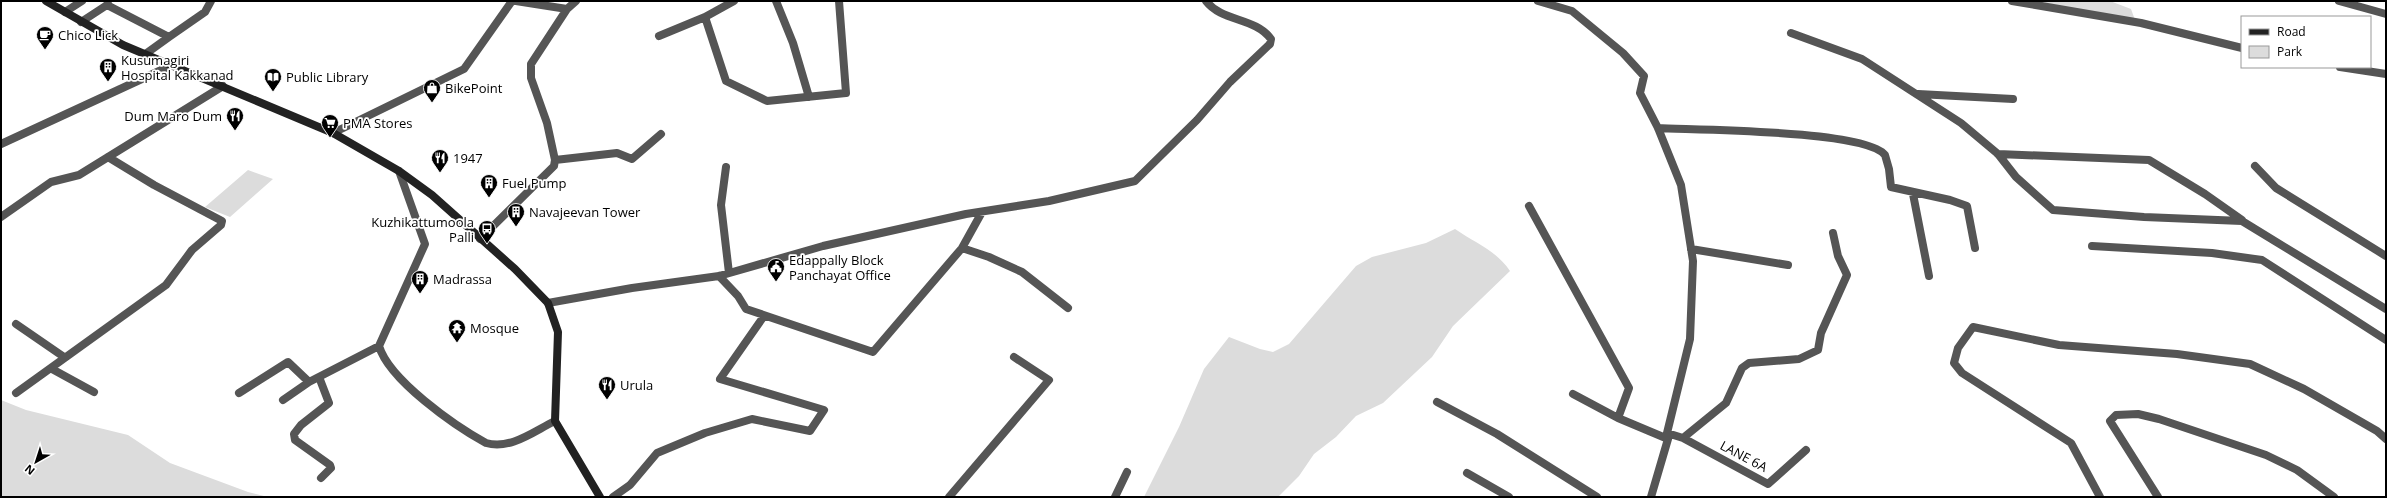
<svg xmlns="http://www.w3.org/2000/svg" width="2387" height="498" font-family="'Open Sans',sans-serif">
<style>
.green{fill:#dcdcdc}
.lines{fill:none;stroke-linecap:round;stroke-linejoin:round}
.minor{stroke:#555;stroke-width:8}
.secondary{stroke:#222;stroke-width:8}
.labels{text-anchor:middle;stroke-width:3.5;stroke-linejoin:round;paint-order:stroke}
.poi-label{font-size:13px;fill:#000;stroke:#fff;text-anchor:start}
.street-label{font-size:13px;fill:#000;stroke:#fff}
</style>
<rect width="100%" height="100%" fill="#fff"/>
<path class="green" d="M2035,1H2110L2131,9L2135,20Z
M248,170L273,179L230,217L205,207Z
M1455,229C1475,243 1496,250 1510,271L1453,326L1432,357L1383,403L1356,416L1336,437L1314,454L1299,476L1278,497H1144L1179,427L1204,369L1229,337L1260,349L1273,352L1289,344L1356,266L1372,257L1426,243Z
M1,400L26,410L128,435L170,463L248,492L268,497H1Z"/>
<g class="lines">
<path class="minor" d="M516,1L567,9
M734,1L705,17L726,81L767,101L846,93L839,1
M776,1L793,43L809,97
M1538,1L1572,11L1623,53L1644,76L1640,93L1658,128L1681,185L1693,261L1690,339L1667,433L1668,439L1651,497
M2012,1L2141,23L2242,48
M2339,1L2386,14
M107,5L169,37L205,12L211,1
M65,12L82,1
M81,22L107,5L108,1
M1791,33L1862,59L1961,123L1998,154L2016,177L2053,210L2144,217L2242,221L2386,309
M659,36L705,17
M144,55L169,37
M2340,67L2386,74
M1918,94L2013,99
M1658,128C1696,130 1865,130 1885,155L1889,169L1891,187L1950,200L1967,206L1975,248
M333,133L464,69L512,1
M1,144L170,66
M1998,154L2149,160L2205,194L2242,220
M555,160L617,153L632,159L661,134
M2255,166L2276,188L2386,256
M726,167L721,205L729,273
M399,171L425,244L379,346C389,380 455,426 486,443C511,450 534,431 555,421
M1913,194L1929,276
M1529,206L1629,388L1618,418
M1,217L51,182L79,175L223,86
M480,239L554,166L555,160L547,123L531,78V64L567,9L576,1
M2092,246L2212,253L2262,260L2386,340
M962,248L989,257L1022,272L1068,308
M1691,249L1788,265
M719,276L738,296L746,309L873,352L962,248L982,212
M548,303L632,288L719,276L823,246L966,214L1049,201L1135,181L1197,120L1230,82L1270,44L1271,39C1255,17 1222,22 1206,1
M16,324L64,357
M52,369L94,392
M319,377L329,403L301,425L294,434L295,440L330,465L331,468L321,478
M16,393L166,285L192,250L221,225L222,221L154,185L108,157
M239,393L288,362L309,382L379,346
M1573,394L1618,418L1668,439
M283,400L309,382
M1437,402L1497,434L1597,497
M1667,433L1683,438L1726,403L1742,368L1749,363L1799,359L1818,350L1821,333L1847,275L1838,256L1833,233
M1683,438L1768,484L1806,450
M1467,473L1509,497
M613,497L630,485L657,453L705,433L752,419L810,431L824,410L720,379L764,316
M949,497L1049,380L1014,357
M1115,497L1127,472
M2100,497L2071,443L1962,373L1954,363L1958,348L1973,327L2059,345L2177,354L2250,364L2304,389L2377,431L2386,439
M2158,497L2110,421L2116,415L2138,414L2159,419L2266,455L2297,470L2334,497"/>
<path class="secondary" d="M46,1L123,45L333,133L399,171L432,195L515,269L548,303L558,332L555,421L600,497"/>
</g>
<defs>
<symbol id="cafe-pin" viewBox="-11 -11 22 30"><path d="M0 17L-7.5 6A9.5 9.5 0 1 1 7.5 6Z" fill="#000" stroke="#fff"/><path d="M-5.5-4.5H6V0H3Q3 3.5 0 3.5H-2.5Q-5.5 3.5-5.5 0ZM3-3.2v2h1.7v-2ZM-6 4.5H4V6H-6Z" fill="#fff"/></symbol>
<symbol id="building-pin" viewBox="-11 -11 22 30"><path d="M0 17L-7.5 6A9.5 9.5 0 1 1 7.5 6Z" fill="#000" stroke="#fff"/><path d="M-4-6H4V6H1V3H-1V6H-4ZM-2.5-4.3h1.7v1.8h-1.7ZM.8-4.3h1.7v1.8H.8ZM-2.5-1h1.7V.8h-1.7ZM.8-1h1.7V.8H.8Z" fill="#fff"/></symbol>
<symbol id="library-pin" viewBox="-11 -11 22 30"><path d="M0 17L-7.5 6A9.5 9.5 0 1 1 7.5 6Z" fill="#000" stroke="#fff"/><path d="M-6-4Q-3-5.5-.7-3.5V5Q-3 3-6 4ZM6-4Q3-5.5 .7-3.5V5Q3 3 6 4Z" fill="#fff"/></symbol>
<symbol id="shop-pin" viewBox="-11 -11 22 30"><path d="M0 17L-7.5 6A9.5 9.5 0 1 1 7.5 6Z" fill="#000" stroke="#fff"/><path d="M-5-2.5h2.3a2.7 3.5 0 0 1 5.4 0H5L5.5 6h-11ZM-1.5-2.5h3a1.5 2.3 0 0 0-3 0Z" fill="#fff"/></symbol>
<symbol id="restaurant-pin" viewBox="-11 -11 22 30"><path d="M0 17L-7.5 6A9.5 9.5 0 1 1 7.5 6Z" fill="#000" stroke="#fff"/><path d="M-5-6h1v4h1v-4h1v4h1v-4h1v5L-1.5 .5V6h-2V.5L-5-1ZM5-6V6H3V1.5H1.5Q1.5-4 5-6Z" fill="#fff"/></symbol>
<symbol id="supermarket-pin" viewBox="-11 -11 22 30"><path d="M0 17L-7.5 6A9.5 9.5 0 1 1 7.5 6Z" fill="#000" stroke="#fff"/><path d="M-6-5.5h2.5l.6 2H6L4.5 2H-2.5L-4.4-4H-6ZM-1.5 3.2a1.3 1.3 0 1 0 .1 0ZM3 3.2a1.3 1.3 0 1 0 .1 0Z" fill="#fff"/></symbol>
<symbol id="bus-pin" viewBox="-11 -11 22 30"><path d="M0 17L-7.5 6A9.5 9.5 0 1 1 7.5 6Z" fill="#000" stroke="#fff"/><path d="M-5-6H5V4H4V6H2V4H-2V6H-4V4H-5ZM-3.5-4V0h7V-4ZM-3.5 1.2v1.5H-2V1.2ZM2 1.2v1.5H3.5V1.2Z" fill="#fff"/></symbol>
<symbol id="civic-pin" viewBox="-11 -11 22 30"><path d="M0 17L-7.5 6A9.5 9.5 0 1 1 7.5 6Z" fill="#000" stroke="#fff"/><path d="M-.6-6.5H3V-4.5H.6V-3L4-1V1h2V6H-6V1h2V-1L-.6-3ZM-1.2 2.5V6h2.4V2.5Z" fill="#fff"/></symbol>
<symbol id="temple-pin" viewBox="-11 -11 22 30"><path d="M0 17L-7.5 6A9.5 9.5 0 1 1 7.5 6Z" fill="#000" stroke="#fff"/><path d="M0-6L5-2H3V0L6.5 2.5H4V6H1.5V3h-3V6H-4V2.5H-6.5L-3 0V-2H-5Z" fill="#fff"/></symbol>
</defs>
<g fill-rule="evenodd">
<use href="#cafe-pin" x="35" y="25" width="20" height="27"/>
<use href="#building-pin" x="98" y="57" width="20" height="27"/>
<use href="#library-pin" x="263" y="67" width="20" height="27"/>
<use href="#shop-pin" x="422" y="78" width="20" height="27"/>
<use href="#restaurant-pin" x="225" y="106" width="20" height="27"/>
<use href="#supermarket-pin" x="320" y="113" width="20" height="27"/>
<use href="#restaurant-pin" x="430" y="148" width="20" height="27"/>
<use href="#building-pin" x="479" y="173" width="20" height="27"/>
<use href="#building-pin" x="506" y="202" width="20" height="27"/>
<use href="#bus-pin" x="477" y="219" width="20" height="27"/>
<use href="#civic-pin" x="766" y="257" width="20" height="27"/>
<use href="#building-pin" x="410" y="269" width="20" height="27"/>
<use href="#temple-pin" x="447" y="318" width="20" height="27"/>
<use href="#restaurant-pin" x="597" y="375" width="20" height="27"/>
</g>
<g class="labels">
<g class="poi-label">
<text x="58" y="40">Chico Lick</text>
<text x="121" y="65">Kusumagiri<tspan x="121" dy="15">Hospital Kakkanad</tspan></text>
<text x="286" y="82">Public Library</text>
<text x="445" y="93">BikePoint</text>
<text x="222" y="121" text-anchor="end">Dum Maro Dum</text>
<text x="343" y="128">PMA Stores</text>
<text x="453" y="163">1947</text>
<text x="502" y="188">Fuel Pump</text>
<text x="529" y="217">Navajeevan Tower</text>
<text x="474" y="227" text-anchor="end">Kuzhikattumoola<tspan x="474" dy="15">Palli</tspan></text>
<text x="789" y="265">Edappally Block<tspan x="789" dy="15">Panchayat Office</tspan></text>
<text x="433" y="284">Madrassa</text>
<text x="470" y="333">Mosque</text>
<text x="620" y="390">Urula</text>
</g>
<g class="street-label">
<text transform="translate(1744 456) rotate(28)" y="5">LANE 6A</text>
</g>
</g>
<rect width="2387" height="498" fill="none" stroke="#000000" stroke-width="4"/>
<rect x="2241" y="16" width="130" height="52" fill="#ffffff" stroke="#999999"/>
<rect x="2249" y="29" width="20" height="6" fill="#222222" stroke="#999999"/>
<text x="2277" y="36" font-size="12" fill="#000000">Road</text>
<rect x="2249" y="46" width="20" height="12" fill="#dcdcdc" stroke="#999999"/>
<text x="2277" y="56" font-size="12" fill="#000000">Park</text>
<g transform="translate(36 462) rotate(219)" stroke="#ffffff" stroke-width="3" paint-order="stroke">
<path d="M0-3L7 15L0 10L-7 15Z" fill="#000000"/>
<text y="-6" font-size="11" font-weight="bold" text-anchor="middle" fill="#000000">N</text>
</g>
</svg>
